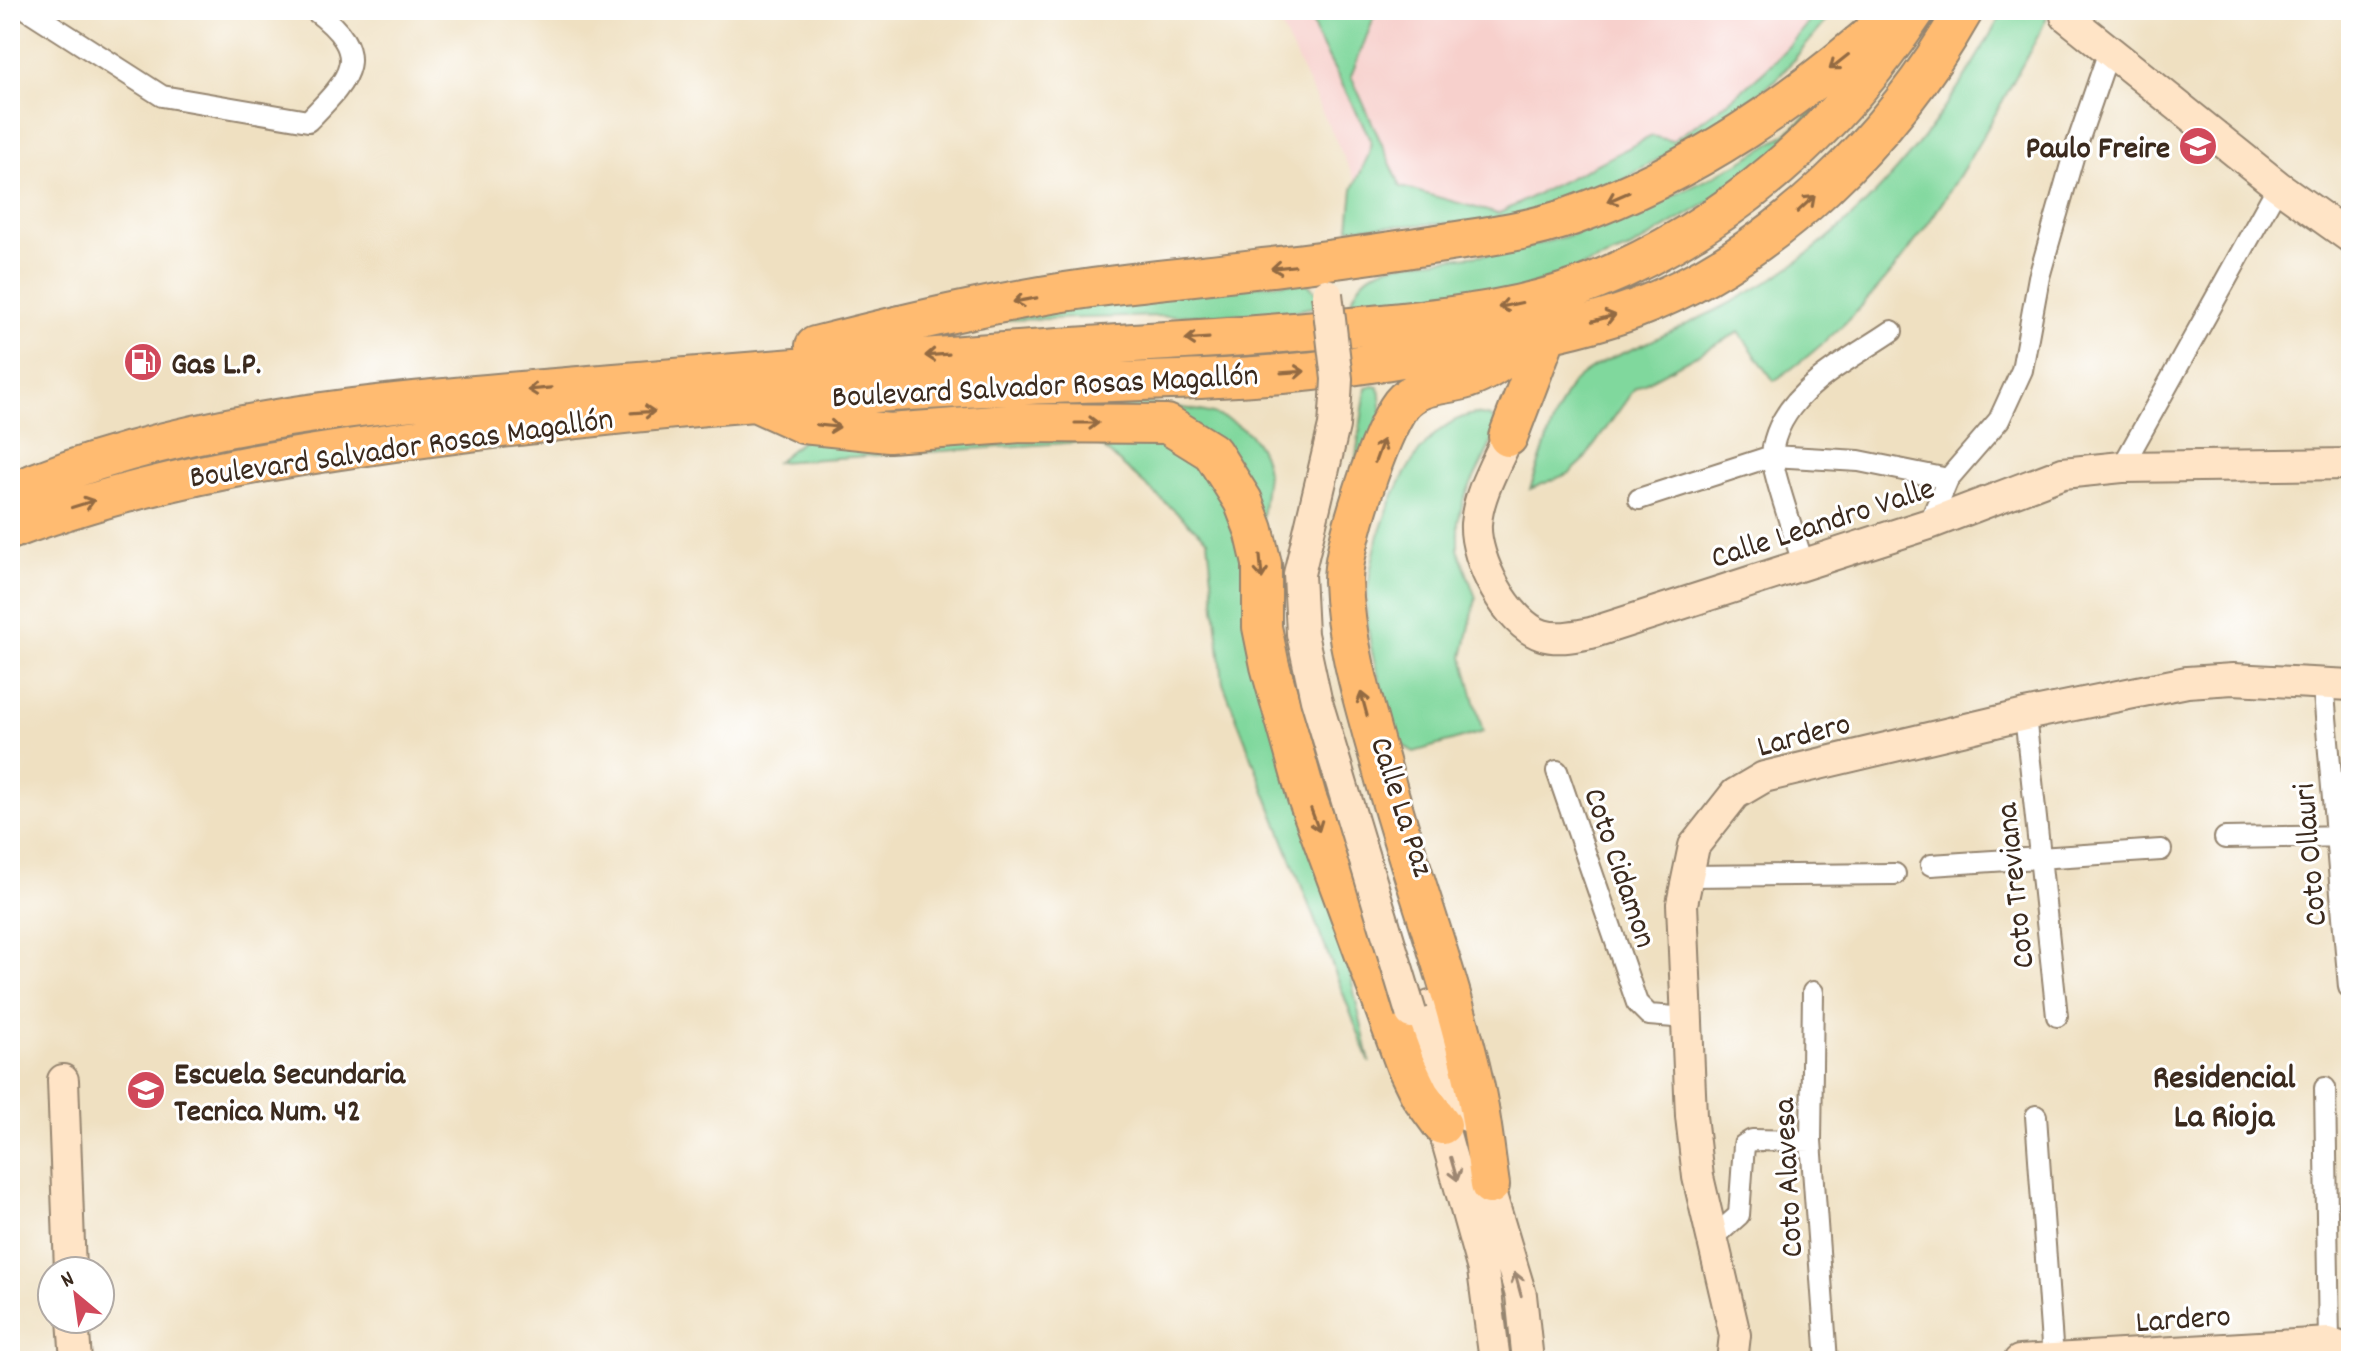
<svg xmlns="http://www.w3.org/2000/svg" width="2361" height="1371" font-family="Dekko,sans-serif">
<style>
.built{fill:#f7d0cc}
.green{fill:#80d89d;stroke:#5e815e;stroke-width:2}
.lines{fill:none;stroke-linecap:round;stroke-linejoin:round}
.street-casing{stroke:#958570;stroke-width:24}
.secondary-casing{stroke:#958570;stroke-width:34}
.highway-casing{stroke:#958570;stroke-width:42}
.street{stroke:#fff;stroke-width:20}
.secondary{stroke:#ffe4c6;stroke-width:30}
.highway{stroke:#ffbb71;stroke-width:38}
.secondary-bridge-casing{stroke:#958570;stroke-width:34;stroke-linecap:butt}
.secondary-bridge{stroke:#ffe4c6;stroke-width:30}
.oneway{stroke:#936b43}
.oneway2{stroke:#9d8772}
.labels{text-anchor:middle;stroke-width:6;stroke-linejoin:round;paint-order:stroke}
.poi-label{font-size:32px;font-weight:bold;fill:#3b2a1e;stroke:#fff;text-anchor:start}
.street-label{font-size:32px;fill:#3b2a1e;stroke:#fff}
.neighbourhood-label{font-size:34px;font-weight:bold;fill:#3b2a1e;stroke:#fff}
</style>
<rect width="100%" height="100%" fill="#fff"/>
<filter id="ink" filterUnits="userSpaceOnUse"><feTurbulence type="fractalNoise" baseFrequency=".0125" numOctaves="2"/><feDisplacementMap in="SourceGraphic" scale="16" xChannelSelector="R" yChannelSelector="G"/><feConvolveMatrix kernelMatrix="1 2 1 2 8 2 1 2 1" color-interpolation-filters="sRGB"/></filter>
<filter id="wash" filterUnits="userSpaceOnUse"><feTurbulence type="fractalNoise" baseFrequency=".006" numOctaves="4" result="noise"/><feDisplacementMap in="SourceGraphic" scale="32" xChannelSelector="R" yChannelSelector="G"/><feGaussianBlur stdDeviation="1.8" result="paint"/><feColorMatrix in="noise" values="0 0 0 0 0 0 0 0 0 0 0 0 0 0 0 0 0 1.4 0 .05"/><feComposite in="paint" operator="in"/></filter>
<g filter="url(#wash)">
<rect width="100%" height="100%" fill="#efe0c1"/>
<path class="built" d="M1273,10H1826L1717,131L1498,221L1378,228Z"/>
<path class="green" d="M1315,10H1377L1351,76L1401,187L1498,214L1652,136L1672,141C1725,106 1781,64 1817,10H1836L1777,79L1715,126L1614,185L1498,221L1349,228L1353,189L1369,154L1371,140L1317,36L1313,24Z
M2004,10H2050C2039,38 2022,64 2008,91C1948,202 1880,310 1774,381L1739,332L1635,388L1583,461L1570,473L1530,489C1540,463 1557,401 1574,382C1592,363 1625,353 1649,342C1698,319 1748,297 1793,265C1888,197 1949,111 2004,10Z
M1850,78L1762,170L1630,249L1515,291L1362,308L1351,303C1355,289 1362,278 1376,271C1399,259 1476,258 1508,251C1593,234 1692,192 1766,147C1797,128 1823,101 1850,78Z
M1305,281L1315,291L1321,305L1286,313L1003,320L998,310Z
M1374,386L1379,387L1382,415L1352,485L1366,388Z
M1141,403C1192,409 1259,410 1267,473L1250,626L1330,884L1370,1063L1223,683L1208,540L1095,441L776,462L806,438L841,425Z
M1475,414L1491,417L1499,428L1464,498L1458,522V549L1476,598L1463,657L1483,732L1414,752L1399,743C1387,702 1370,660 1367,618C1363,555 1405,425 1475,414Z"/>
</g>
<g filter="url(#ink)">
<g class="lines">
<defs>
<path id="street" d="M28,10L162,96L308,121C350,78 374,55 314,10
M2122,467L2278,186
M1639,499L1772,456L1859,461L1948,479
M1929,524L1948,479L1999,420L2022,370L2039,277L2076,147L2109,51
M1804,566C1798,546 1771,469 1772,454C1778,393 1847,362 1892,331
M2323,682L2349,987
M2025,715L2057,1016
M1557,771L1637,1003L1649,1015L1687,1018
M2225,838L2351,836
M1931,865L2161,850
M1688,876L1895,874
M1813,992L1811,1141L1827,1361
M2325,1088L2329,1343
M2036,1116L2053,1359
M1713,1238L1739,1215L1744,1145L1752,1140L1811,1141"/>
<path id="secondary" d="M2066,16L2278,186L2351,238
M1508,437C1496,464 1478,494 1476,524C1474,559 1508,624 1542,635C1558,640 1575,636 1591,633L1929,524L2063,473L2122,467L2351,464
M1430,1006L1467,1116
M1411,1013L1483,1270L1495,1361
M63,1080L70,1271
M1482,1165L1521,1295L1528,1361
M73,1319L76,1361
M1732,1361L1735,1335L1698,1177L1691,1116L1682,904L1694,846L1735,794L1764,777L2025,715L2187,682L2233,679L2351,685
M2019,1361L2329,1343L2351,1351"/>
<path id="highway" d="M815,346C916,320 1020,296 1123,284C1226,272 1328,262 1430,245C1476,238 1528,232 1572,216C1693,173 1798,100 1893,15
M757,403L803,424L889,433L1021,423L1167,424L1212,452L1243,501L1254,530L1262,564V627L1270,666L1307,798L1405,1064L1420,1095L1442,1125
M1508,437L1548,332
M10,493C190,415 396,402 590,385C776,369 962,354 1149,342C1224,338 1299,332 1373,325C1447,317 1524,310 1593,282C1728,227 1836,131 1916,10
M10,530C156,475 308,453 462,433C651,408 839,393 1029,385C1120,381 1213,381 1303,372C1345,368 1387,360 1429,354C1497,344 1570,333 1635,309C1773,257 1893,136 1964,10
M1490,1185C1485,1151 1482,1117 1474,1083C1451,979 1412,879 1384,776C1367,713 1345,648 1343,581C1343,545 1379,433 1401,404C1418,383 1444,386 1467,379C1488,372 1507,357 1524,345"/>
</defs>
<use href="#street" class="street-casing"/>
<use href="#secondary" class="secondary-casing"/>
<use href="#highway" class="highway-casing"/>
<use href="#street" class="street"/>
<use href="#secondary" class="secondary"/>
<use href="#highway" class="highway"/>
<defs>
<path id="secondary-bridge" d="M1327,294L1337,379L1336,398L1334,426L1299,574L1302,634L1316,699L1411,1013"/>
</defs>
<use href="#secondary-bridge" class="secondary-bridge-casing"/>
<use href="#secondary-bridge" class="secondary-bridge"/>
</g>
<defs><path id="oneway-shaft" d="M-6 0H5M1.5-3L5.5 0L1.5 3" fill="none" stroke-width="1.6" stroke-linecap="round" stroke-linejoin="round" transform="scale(2)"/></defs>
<g class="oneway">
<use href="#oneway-shaft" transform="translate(1839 62) rotate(142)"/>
<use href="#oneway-shaft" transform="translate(1618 197) rotate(157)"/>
<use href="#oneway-shaft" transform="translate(1806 204) rotate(-43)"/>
<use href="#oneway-shaft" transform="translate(1283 267) rotate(174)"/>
<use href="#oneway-shaft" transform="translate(1025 300) rotate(170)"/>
<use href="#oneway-shaft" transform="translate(1510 305) rotate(168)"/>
<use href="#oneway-shaft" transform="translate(1604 318) rotate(-15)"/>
<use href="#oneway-shaft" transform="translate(1197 339) rotate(176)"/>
<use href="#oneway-shaft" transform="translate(937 355) rotate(176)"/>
<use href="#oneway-shaft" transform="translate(1293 372) rotate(-4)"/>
<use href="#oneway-shaft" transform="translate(539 389) rotate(175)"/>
<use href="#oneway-shaft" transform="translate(643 412) rotate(-4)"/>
<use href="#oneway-shaft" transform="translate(1087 423)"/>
<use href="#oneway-shaft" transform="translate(828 426) rotate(6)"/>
<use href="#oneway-shaft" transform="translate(1379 451) rotate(-70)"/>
<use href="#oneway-shaft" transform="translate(83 504) rotate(-17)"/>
<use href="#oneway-shaft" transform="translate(1261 567) rotate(85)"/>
<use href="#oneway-shaft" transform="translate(1364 704) rotate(-105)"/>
<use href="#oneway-shaft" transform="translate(1315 820) rotate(70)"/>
</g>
<g class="oneway2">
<use href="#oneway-shaft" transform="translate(1454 1169) rotate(74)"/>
<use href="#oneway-shaft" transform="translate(1518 1284) rotate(-105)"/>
</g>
</g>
<defs>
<symbol id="school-disc" viewBox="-11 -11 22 22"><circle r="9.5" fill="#d1495b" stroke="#fff"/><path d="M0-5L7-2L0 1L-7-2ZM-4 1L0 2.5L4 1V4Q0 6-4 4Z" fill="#fff"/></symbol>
<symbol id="fuel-disc" viewBox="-11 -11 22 22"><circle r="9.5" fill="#d1495b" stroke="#fff"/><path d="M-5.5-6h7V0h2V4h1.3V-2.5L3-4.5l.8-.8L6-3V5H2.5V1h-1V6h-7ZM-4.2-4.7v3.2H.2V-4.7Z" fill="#fff"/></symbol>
</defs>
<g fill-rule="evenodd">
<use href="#school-disc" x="2176" y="124" width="44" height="44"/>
<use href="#fuel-disc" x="121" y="340" width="44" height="44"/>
<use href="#school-disc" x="124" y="1068" width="44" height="44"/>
</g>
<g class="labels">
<g class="poi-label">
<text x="2170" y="157" text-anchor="end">Paulo Freire</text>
<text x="171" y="373">Gas L.P.</text>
<text x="174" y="1083">Escuela Secundaria<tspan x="174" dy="37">Tecnica Num. 42</tspan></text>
</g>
<g class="street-label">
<text transform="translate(1045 384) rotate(-3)" y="11">Boulevard Salvador Rosas Magallón</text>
<text transform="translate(401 446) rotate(-8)" y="11">Boulevard Salvador Rosas Magallón</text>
<text transform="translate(1822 521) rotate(-18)" y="11">Calle Leandro Valle</text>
<text transform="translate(1803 733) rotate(-15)" y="11">Lardero</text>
<text transform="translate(1404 806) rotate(72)" y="11">Calle La Paz</text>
<text transform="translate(2308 855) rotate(-95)" y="11">Coto Ollauri</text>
<text transform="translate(1622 867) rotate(71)" y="11">Coto Cidamon</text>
<text transform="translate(2013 886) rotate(-96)" y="11">Coto Treviana</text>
<text transform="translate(1786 1178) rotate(-93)" y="11">Coto Alavesa</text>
<text transform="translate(2183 1317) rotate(-4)" y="11">Lardero</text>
</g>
<g class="neighbourhood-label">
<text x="2224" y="1087">Residencial<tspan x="2224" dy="39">La Rioja</tspan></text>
</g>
</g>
<rect width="2361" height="1371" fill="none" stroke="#fff" stroke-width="40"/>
<g transform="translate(76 1295) rotate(331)"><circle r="38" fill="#ffffff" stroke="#b1aaa5" stroke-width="2"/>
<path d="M0-6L14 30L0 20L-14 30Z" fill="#d1495b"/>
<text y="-12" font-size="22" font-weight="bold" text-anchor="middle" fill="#3b2a1e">N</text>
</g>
</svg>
